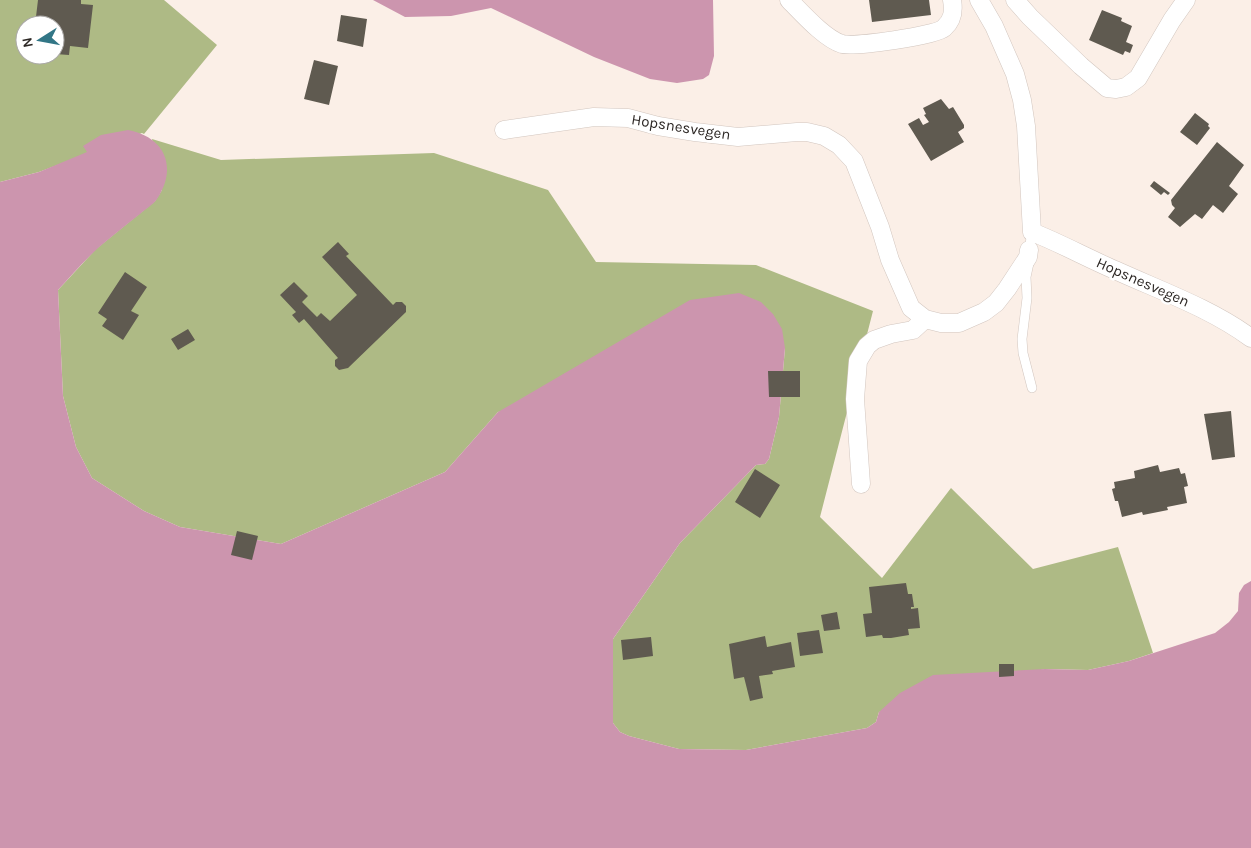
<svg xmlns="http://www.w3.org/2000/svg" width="1251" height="848" font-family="Karla,sans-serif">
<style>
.forest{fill:#aeba85;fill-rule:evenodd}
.water{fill:#cc95ae}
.building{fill:#5f5a50}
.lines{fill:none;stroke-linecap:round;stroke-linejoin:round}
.service-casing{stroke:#d2c6bf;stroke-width:10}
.minor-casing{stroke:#d2c6bf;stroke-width:19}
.service{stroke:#fff;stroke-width:9}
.minor{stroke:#fff;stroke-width:18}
.labels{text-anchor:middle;stroke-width:5;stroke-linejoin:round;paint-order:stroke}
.street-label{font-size:15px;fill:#2c2724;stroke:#fff}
</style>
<rect width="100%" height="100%" fill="#fbefe7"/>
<path class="forest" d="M0,0H164L217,45L144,134L142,133L39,172L0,182ZM25,25H55V55H25Z
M152,139L221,160L434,153L548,190L596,262L756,265L873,311L820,517L882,578L951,488L1033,569L1118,547L1153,653L1129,661L1088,670L1045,669L879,712L876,722L867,728L746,750L679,749L629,736L620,732L613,723V639L680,543L756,465L765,464L769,459L779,417L785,348L498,412L445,472L281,544L180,527L144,511L92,478L76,447L63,396L58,290L96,249L155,201L162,190Z"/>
<path class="water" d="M373,0H713L714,56L709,75L703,79L677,83L650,79L594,57L491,8L451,16L405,17Z
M128,130C165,137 178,167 157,199C153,205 145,209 140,214C126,225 112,236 98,248C84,261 71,276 58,290L63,396L76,447L92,478L144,511L180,527L281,544L445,472L498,412L690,300L739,293L761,302L773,314L782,329L785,348L779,417L769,459L765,464L756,465L680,543L613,639V723L620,732L629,736L679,749L746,750L867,728L876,722L879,712L900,693L933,675L1045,669L1088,670L1129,661L1215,633L1229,622L1238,611L1239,593L1244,585L1251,581V848H0V182L39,172L87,152L83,146L101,135Z"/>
<path class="building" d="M38,0H81V4L93,5L88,48L70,46L69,55L55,54V25H35Z
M869,0H929L931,15L872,22Z
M1102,10L1122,18L1121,21L1132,26L1126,42L1133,45L1130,53L1125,51L1123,55L1089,40Z
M341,15L367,19L363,47L337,41Z
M314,60L338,66L329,105L304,99Z
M941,99L949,109L953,107L964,125V128L958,132L964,142L931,161L908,124L919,118L923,125L929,122L924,115L926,114L923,108Z
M1195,113L1209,124L1208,126L1210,128L1197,145L1180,132Z
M1217,142L1244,165L1229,186L1238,194L1223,213L1213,205L1202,219L1195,214L1180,227L1168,217L1175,208L1172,205L1171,200Z
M1154,181L1170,193L1168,195L1164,192L1161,195L1150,186Z
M338,242L349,254L346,256L393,305L396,302H402L406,306V312L348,368L339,370L335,366V360L338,358L304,319L299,323L292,315L296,312L280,295L294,282L308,296L302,302L317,317L321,313L330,321L357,295L322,257Z
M125,272L147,287L131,311L139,315L123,340L102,326L107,319L98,313Z
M188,329L195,340L178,350L171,339Z
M768,371H800V397H769Z
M1231,411L1235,457L1212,460L1204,414Z
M1158,465L1160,472L1179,468L1181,474L1185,473L1188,486L1184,487L1187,503L1167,507L1168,510L1143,515L1142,512L1122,517L1118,501H1115L1112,489L1115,488L1114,482L1135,478L1134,471Z
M755,469L780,485L760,518L735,502Z
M237,531L258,536L252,560L231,555Z
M906,583L908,594H912L914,607H911V609L918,608L920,628L908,629L909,635L891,638H883L882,635L866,637L863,614L872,613L869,587Z
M837,612L840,629L824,631L821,615Z
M819,630L823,653L800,656L797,633Z
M765,636L767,647L791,642L795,667L772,671L773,674L759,676L763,698L750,701L744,677L734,679L729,644Z
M651,637L653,656L623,660L621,640Z
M999,664H1014V676L999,677Z"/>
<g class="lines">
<defs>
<path id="service" d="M1032,232L1029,250V263L1026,277L1027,298L1022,339L1023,353L1032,388"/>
<path id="minor" d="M789,0C802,13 825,39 842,44C855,47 935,36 944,28C953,20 954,11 952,0
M979,0L994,26L1015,74L1022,100L1026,126L1032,232C1060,243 1087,258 1115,270C1161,291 1210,308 1251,338
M1015,0L1030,17L1081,66L1107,88L1116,89L1126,87L1138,78L1172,20L1186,0
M504,130L594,117L628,118L658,126L695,132L738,137L797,132H807L824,136L839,145L854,161L880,227L890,260L911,308L925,319L941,323H959L984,312L996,303L1007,289L1028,257L1029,250
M861,484L855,399L858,361L867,346L874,340L891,334L913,330L925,319"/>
</defs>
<use href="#service" class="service-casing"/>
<use href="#minor" class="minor-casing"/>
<use href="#service" class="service"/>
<use href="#minor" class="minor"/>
</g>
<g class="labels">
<g class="street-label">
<text transform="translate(681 127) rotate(9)" y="5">Hopsnesvegen</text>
<text transform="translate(1143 282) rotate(24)" y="5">Hopsnesvegen</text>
</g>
</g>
<g transform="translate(40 40) rotate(259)"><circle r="24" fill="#ffffff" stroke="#aba9a7"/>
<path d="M0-4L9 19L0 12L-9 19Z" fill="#327686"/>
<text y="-8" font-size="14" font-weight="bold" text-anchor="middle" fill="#2c2724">N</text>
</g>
</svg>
